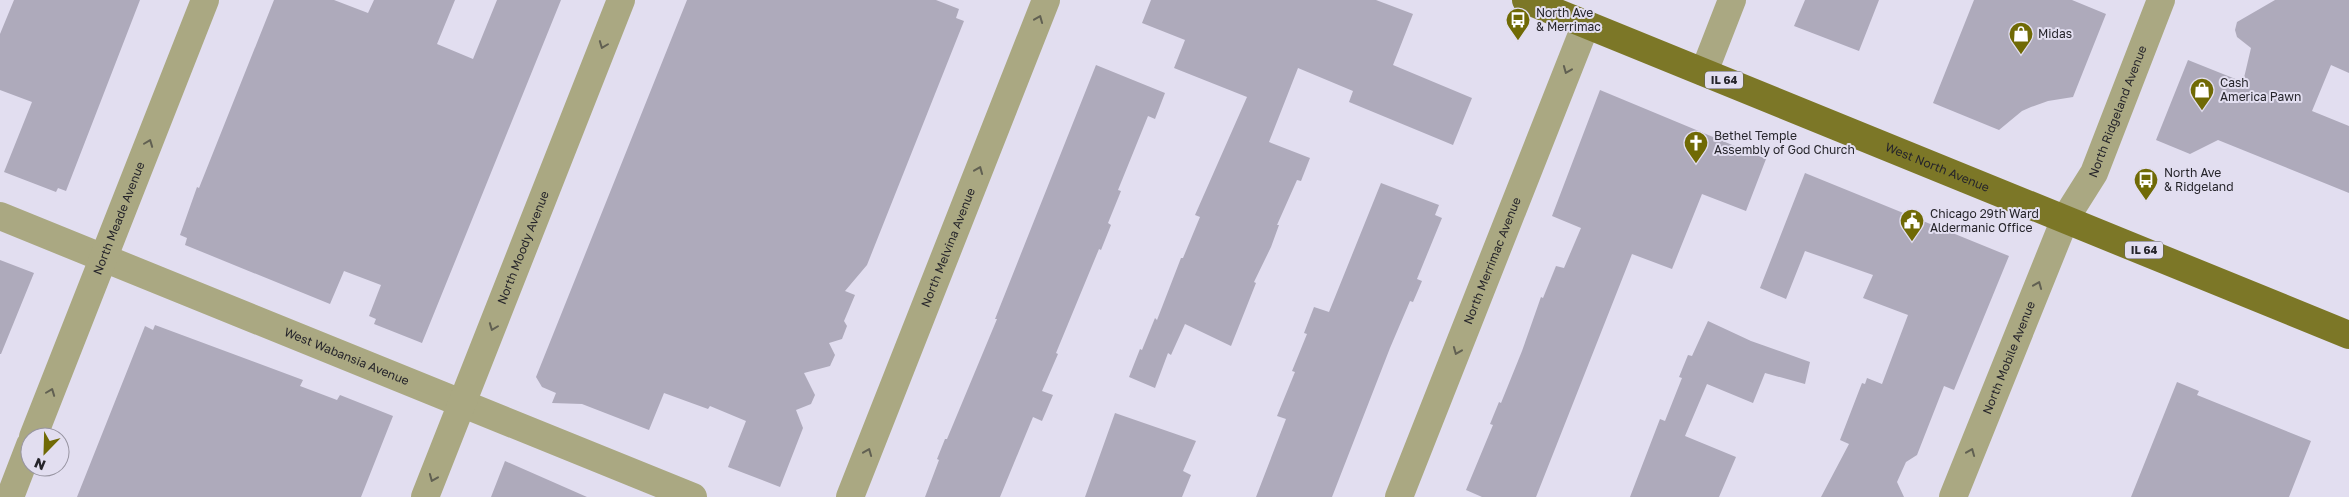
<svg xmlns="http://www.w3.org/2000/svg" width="2349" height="497" font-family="'Golos Text',sans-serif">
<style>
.building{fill:#aeaabb}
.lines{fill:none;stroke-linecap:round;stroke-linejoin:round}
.minor{stroke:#aaa882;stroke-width:28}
.major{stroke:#7c7727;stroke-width:28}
.oneway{stroke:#616052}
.labels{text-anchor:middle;stroke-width:4;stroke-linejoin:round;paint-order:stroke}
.shield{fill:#e2def0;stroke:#5e5c66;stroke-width:1}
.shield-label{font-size:11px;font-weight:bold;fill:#26252b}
.poi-label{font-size:12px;fill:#26252b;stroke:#e2def0;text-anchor:start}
.street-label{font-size:12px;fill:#26252b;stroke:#e2def0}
</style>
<rect width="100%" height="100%" fill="#e2def0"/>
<path class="building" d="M14,0H140L66,191L58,188L56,192L4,172L32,102L0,90V34Z
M274,0H334L368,13L374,0H455L437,44L473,59L497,0H561L422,343L374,324L376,319L369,316L381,285L344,271L330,304L185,245L187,238L180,235L197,187L199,188Z
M687,0H936L959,9L956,18L964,21L867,265L845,291L855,295L844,321L847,326L842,339L829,343L835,355L830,366L804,373L815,395L811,404L796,410L803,428L780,487L728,467L746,421L710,406L708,409L664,393L649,430L582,404L552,403L556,393L542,387L536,377Z
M1151,0H1376L1413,14L1393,65L1472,98L1453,145L1349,102L1353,91L1298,68L1269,142L1310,158L1301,181L1297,180L1277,225H1279L1271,247L1254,282L1256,283L1231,346L1185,324L1171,355L1168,353L1155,388L1129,377L1140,349L1142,350L1155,318L1157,320L1181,258H1183L1200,217L1195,215L1247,97L1174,68L1185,40L1142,23Z
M1805,0H1879L1859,51L1794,26Z
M1974,0H2072L2106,14L2073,97L2048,101L2031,107L2022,111L1999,130L1933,103Z
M2275,0H2349V73L2331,65L2312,111L2349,126V193L2218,140L2190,154L2156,140L2188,60L2243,82L2251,48L2237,37L2235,30L2237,22Z
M1096,65L1165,93L1155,119L1148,116L1118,190L1121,191L1108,223L1111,225L1101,250L1099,249L1056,353L1058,354L1042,391L1053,395L1042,421L1033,417L1000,497H925L939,460L937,459L945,439H947L997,319H995Z
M1600,90L1766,159L1746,211L1702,194L1672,269L1632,254L1536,497H1482L1466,490L1493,425L1490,424L1499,402L1501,403L1522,351L1541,297L1543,298L1556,266L1564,268L1581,228L1552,216Z
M1805,173L2009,256L1954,390L1944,386L1917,455L1906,462L1897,482L1904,497H1821L1849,444L1840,440L1862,383L1865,384L1867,378L1882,384L1908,315L1863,298L1873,275L1805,251L1786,299L1760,288Z
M1381,183L1439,205L1435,215L1442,218L1417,279L1422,281L1413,302L1410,301L1390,348L1332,497H1256L1286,419L1277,416L1295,372L1292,371L1307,334L1304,333L1314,307L1329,312Z
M0,260L34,273L1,354H0Z
M1708,321L1751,341L1810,362L1805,384L1765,373L1753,403L1707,384L1685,436L1736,457L1719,497H1630L1660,419L1665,421L1682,378L1679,377L1688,355L1692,356Z
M155,325L303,380L300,386L337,400L340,395L393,416L361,497H77L145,326L153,330Z
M2177,382L2199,391L2197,395L2311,441L2289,497H2131Z
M1115,413L1196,441L1183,471L1191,475L1182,497H1085Z
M505,461L587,497H491Z"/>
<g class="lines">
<g class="minor">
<path d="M1704,72L1732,0"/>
<path id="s1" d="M0,216L693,497"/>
<path id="s2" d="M33,437L205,0"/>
<path d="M10,497L30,445"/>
<path id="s3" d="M425,497L621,0"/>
<path id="s4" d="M850,497L1046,0"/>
<path id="s5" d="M1399,497L1586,24"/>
<path id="s6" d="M1953,497L2065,219L2094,173L2161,0"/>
</g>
<path class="major" id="s7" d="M1526,0L2349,335"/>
</g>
<defs><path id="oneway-chevron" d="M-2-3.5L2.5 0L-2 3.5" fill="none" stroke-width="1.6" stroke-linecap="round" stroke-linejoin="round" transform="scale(1.25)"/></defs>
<g class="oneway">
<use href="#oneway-chevron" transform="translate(1039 19) rotate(-68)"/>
<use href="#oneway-chevron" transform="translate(603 45) rotate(111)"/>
<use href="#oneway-chevron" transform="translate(1567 70) rotate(112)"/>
<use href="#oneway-chevron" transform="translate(149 143) rotate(-69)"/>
<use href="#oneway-chevron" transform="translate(979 170) rotate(-68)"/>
<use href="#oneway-chevron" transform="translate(2038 285) rotate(-68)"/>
<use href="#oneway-chevron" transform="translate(493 327) rotate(111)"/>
<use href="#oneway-chevron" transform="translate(1457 351) rotate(112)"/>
<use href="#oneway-chevron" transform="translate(51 392) rotate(-69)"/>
<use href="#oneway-chevron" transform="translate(868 452) rotate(-68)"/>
<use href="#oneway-chevron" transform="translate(1971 452) rotate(-68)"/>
<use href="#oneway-chevron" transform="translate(433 478) rotate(112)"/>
</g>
<defs>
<symbol id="bus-pin" viewBox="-11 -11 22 30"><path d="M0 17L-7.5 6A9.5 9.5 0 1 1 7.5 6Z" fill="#706a05" stroke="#e2def0"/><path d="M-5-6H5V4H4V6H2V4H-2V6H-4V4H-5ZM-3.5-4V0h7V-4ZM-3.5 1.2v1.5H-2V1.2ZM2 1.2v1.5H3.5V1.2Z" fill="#fff"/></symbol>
<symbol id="shop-pin" viewBox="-11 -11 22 30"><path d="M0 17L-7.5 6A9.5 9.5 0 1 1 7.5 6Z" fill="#706a05" stroke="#e2def0"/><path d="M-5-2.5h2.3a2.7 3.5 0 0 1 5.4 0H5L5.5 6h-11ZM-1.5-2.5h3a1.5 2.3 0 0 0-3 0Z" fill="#fff"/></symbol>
<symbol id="church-pin" viewBox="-11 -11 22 30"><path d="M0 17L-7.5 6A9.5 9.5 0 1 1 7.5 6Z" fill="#706a05" stroke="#e2def0"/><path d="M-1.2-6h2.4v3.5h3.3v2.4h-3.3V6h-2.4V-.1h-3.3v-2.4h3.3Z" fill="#fff"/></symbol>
<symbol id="civic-pin" viewBox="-11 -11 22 30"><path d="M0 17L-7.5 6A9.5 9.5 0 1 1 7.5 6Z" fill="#706a05" stroke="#e2def0"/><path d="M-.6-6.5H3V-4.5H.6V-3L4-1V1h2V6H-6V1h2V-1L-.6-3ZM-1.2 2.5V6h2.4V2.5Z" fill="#fff"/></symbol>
</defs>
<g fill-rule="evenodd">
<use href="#bus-pin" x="1504" y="6" width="28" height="38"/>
<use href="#shop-pin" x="2007" y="20" width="28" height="38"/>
<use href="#shop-pin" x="2188" y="76" width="28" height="38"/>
<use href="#church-pin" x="1682" y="129" width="28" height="38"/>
<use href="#bus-pin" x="2132" y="166" width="28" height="38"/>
<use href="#civic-pin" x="1898" y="207" width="28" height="38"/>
</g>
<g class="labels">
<g class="shield">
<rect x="1705" y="71.5" width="38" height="17" rx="4"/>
<rect x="2125" y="241.5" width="38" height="17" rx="4"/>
</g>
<g class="shield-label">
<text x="1724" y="84">IL 64</text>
<text x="2144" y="254">IL 64</text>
</g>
<g class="poi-label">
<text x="1536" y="17">North Ave<tspan x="1536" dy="14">&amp; Merrimac</tspan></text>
<text x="2038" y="38">Midas</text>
<text x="2220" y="87">Cash<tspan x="2220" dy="14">America Pawn</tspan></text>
<text x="1714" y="140">Bethel Temple<tspan x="1714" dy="14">Assembly of God Church</tspan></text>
<text x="2164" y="177">North Ave<tspan x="2164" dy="14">&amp; Ridgeland</tspan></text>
<text x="1930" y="218">Chicago 29th Ward<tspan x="1930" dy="14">Aldermanic Office</tspan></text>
</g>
<g class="street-label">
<text dy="4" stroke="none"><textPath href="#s6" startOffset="420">North Ridgeland Avenue</textPath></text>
<text dy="4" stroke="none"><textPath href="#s7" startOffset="444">West North Avenue</textPath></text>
<text dy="4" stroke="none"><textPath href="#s2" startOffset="235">North Meade Avenue</textPath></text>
<text dy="4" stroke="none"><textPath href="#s3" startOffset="268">North Moody Avenue</textPath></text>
<text dy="4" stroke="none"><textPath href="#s4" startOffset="268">North Melvina Avenue</textPath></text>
<text dy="4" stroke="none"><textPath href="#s5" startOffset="254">North Merrimac Avenue</textPath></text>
<text dy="4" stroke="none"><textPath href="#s1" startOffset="374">West Wabansia Avenue</textPath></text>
<text dy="4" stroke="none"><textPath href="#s6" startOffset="150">North Mobile Avenue</textPath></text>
</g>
</g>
<g transform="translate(45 452) rotate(203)"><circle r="24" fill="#e2def0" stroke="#9794a1"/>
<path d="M0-4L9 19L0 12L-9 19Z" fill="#706a05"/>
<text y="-8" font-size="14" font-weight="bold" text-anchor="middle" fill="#26252b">N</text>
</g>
</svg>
